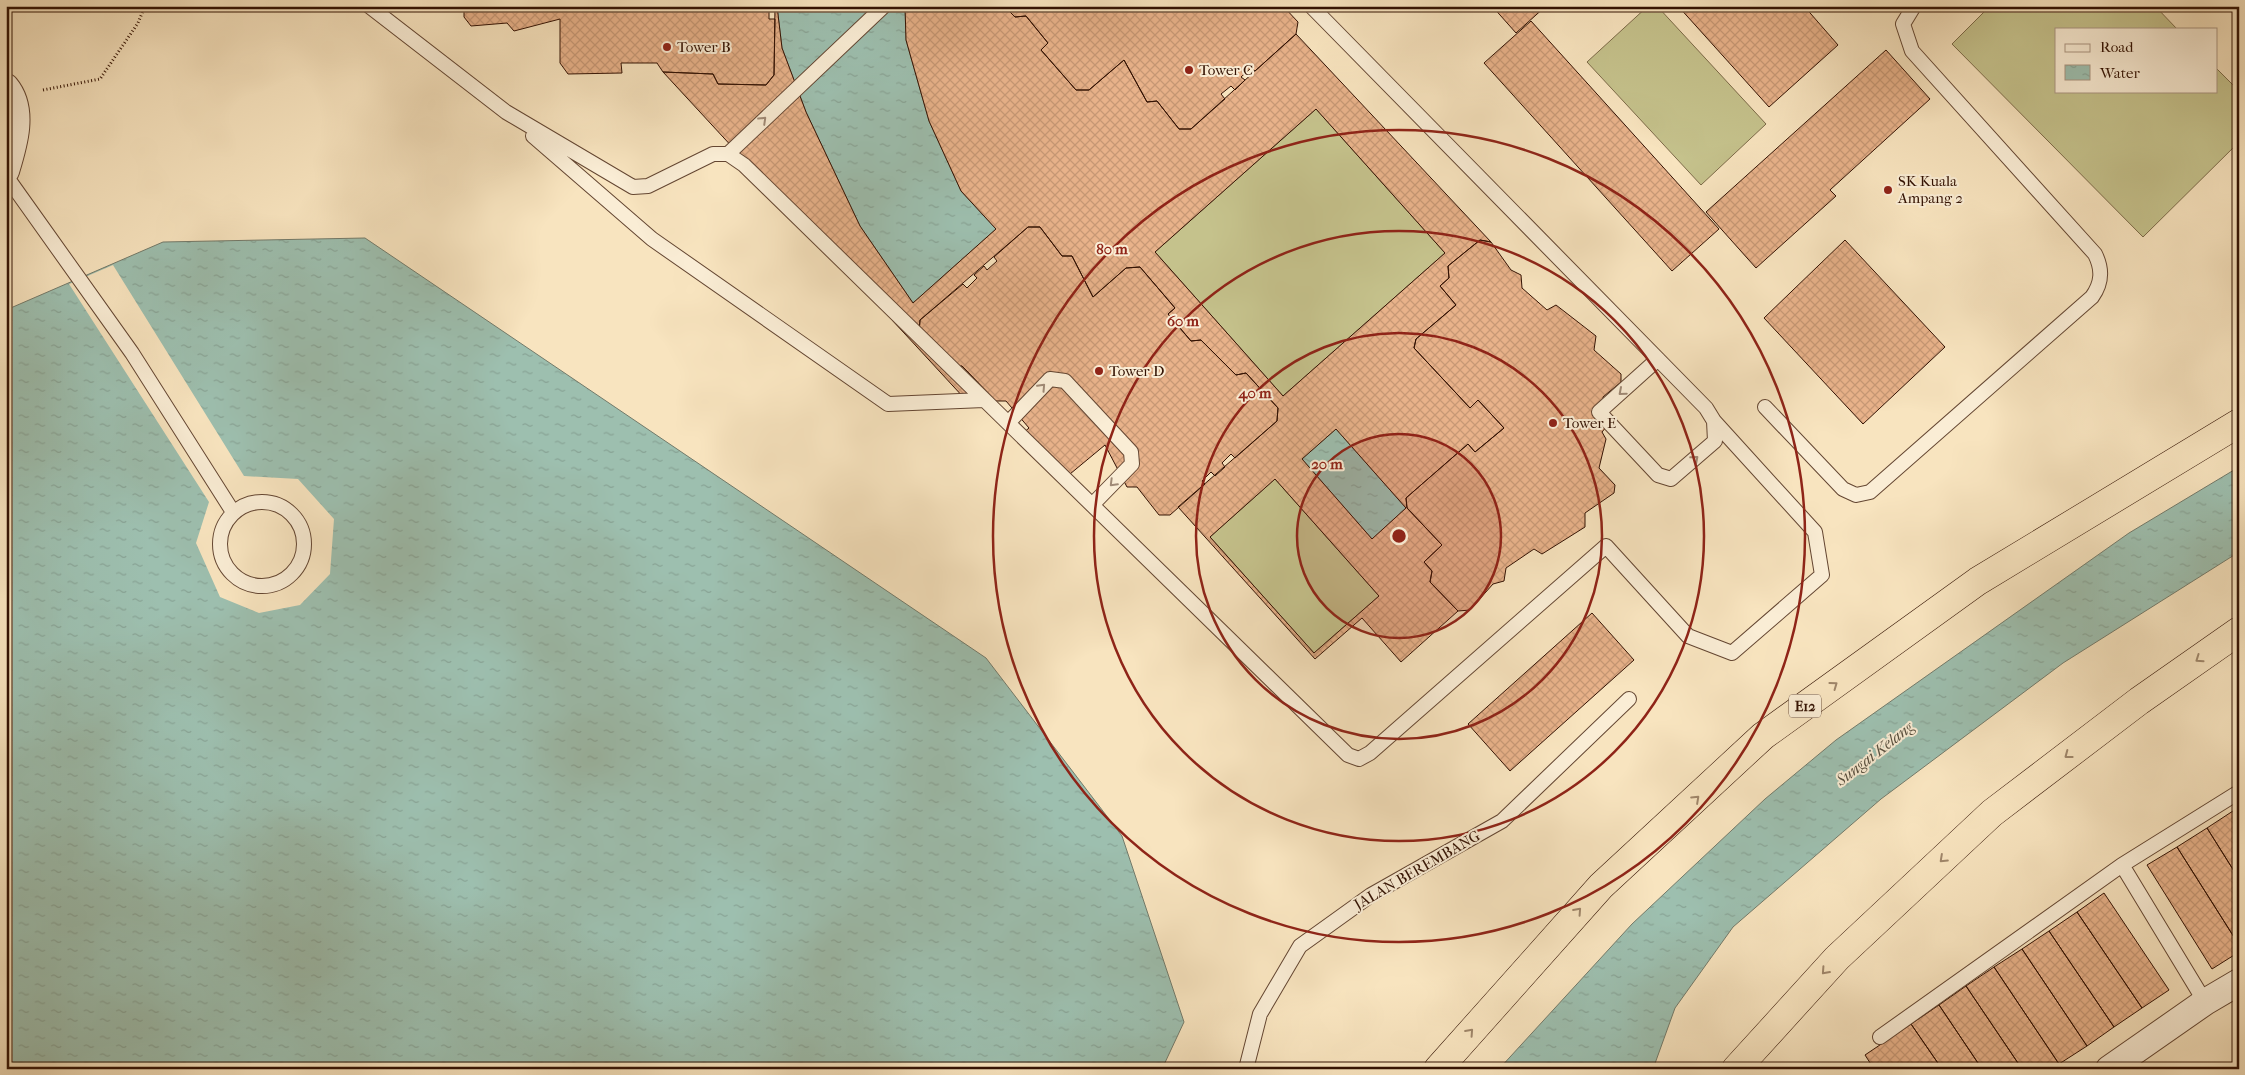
<svg xmlns="http://www.w3.org/2000/svg" width="2245" height="1075" font-family="'IM FELL French Canon',serif">
<style>
.pitch{fill:#c5c28c;stroke:#7c6a48}
.water{fill:url(#water-ripples);stroke:#737a6a}
.pier{fill:#f8e4bf}
.building{fill:url(#building-cross-hatch);stroke:#331203;fill-rule:evenodd}
.lines{fill:none;stroke-linecap:round;stroke-linejoin:round}
.service-casing{stroke:#644632;stroke-width:16}
.minor-casing{stroke:#644632;stroke-width:28}
.motorway-casing{stroke:#331203;stroke-width:29}
.path{stroke:#331203;stroke-width:3;stroke-dasharray:1 2.5;stroke-linecap:butt}
.service{stroke:#faedd5;stroke-width:14}
.minor{stroke:#faedd5;stroke-width:26}
.motorway{stroke:#f8e4bf;stroke-width:28}
.oneway{stroke:#a08a76}
.oneway2{stroke:#9f866a}
.ring{fill:none;stroke:#8f2418;stroke-width:2.5}
.poi-dot{fill:#8f2418;stroke:#faedd5;stroke-width:2}
.labels{text-anchor:middle;stroke-width:4;stroke-linejoin:round;paint-order:stroke}
.shield{fill:#faedd5;stroke:#6f5442;stroke-width:1}
.shield-label{font-size:14px;font-weight:bold;fill:#331203}
.poi-label{font-size:15px;fill:#331203;stroke:#faedd5;text-anchor:start}
.street-label{font-size:15px;fill:#331203;stroke:#faedd5}
.water-label{font-size:16px;font-style:italic;fill:#584f3f;stroke:#faedd5}
.centre{fill:#8f2418;stroke:#faedd5;stroke-width:2.5}
.ring-label{font-size:15px;text-anchor:middle;font-weight:bold;fill:#8f2418;stroke:#faedd5;stroke-width:4;stroke-linejoin:round;paint-order:stroke}
</style>
<defs>
<pattern id="water-ripples" width="26" height="14" patternUnits="userSpaceOnUse" patternTransform="scale(1.25)"><rect width="26" height="14" fill="#9dbfaf"/><path d="M2 4q2-2 4 0t4 0M15 11q2-2 4 0t4 0" fill="none" stroke="#88a395"/></pattern>
<pattern id="building-cross-hatch" width="8" height="8" patternUnits="userSpaceOnUse" patternTransform="scale(1.25)"><rect width="8" height="8" fill="#e8b28a"/><path d="M0 0l8 8M0 8l8-8" fill="none" stroke="#c79875"/></pattern>
</defs>
<rect width="100%" height="100%" fill="#f8e4bf"/>
<filter id="stains"><feTurbulence type="fractalNoise" baseFrequency=".004" numOctaves="4"/><feColorMatrix values="0 0 0 0 .2 0 0 0 0 .09 0 0 0 0 .02 0 0 0 .5 -.17"/></filter>
<radialGradient id="worn" r=".72"><stop offset=".6" stop-color="#630" stop-opacity="0"/><stop offset="1" stop-color="#630" stop-opacity=".3"/></radialGradient>
<path class="pitch" d="M1648,6H1657L1766,124L1701,185L1587,62Z
M1990,6H2155L2177,29H2056V91H2216V68L2239,91V142L2143,237L1952,44Z
M1316,109L1445,253L1283,396L1155,252Z
M1275,479L1379,596L1314,653L1210,537Z"/>
<path class="water" d="M777,6H905L906,40L929,121L961,191L996,229L913,303L860,226L806,112L782,48Z
M365,238L986,658L1122,836L1184,1022L1162,1069H6V310L163,242Z
M1336,429L1406,508L1372,539L1302,459Z
M2239,467V552L2063,663L1881,799L1733,927L1675,1008L1653,1069H1499L1632,924L1765,799L1836,740L2129,533Z"/>
<path class="pier" d="M113,265L244,476L298,479L334,519L330,574L300,605L259,613L220,597L196,543L209,502L69,284Z"/>
<path class="building" d="M464,6H769V19H775L774,75L766,85L718,84L713,74L663,72L657,63H621L622,73L568,74L560,63V19L514,31L507,23L471,26L464,17Z
M775,6H777L782,48L806,112L860,226L913,303L996,229L961,191L929,121L906,40L905,6H1004L1015,17L1026,16L1048,43L1041,50L1076,90H1089L1124,60L1147,102L1157,101L1179,129H1191L1296,34L1491,242L1480,240L1448,266L1449,278L1440,286L1456,305L1416,339L1414,348L1470,408L1478,400L1504,428L1475,452L1468,444L1406,498L1407,508L1442,545L1424,562L1432,571L1430,582L1458,611L1401,662L1362,618L1315,659L1178,507L1277,421L1278,408L1246,373L1236,375L1201,340L1191,341L1168,314L1175,308L1140,267L1126,268L1093,297L1072,256H1062L1040,227H1028L920,320L919,333L951,368L962,366L980,385L965,399L663,72L713,74L718,84L766,85L774,75ZM1316,109L1445,253L1283,396L1155,252ZM1336,429L1406,508L1372,539L1302,459ZM1275,479L1379,596L1314,653L1210,537Z
M1004,6H1283L1298,22L1296,34L1255,71L1251,68L1241,77L1245,80L1235,90L1231,86L1221,94L1225,99L1191,129H1179L1157,101L1147,102L1124,60L1089,90H1076L1041,50L1048,43L1026,16L1015,17Z
M1492,6H1546L1516,33Z
M1678,6H1804L1838,45L1769,107Z
M1531,21L1719,229L1672,271L1484,63Z
M1886,50L1930,99L1830,190L1836,196L1756,268L1706,212Z
M1028,227H1040L1062,256H1072L1093,297L1126,268L1140,267L1175,308L1168,314L1191,341L1201,340L1236,375L1246,373L1278,408L1277,421L1235,458L1231,454L1222,463L1225,467L1215,476L1211,472L1202,481L1205,484L1170,515H1159L1137,487H1127L1105,445L1070,474L1022,434L1029,428L1006,401H996L962,366L951,368L919,333L920,320L963,284L967,288L977,278L974,275L984,266L987,270L997,261L994,257Z
M1480,240L1491,242L1511,270L1521,275L1522,288L1547,310L1556,305L1596,336L1594,350L1621,374V382L1603,397L1607,426L1602,432L1606,439L1599,468L1615,485L1614,493L1585,513V527L1542,554L1534,549L1506,568L1504,581L1493,584L1470,610L1458,611L1430,582L1432,571L1424,562L1442,545L1407,508L1406,498L1468,444L1475,452L1504,428L1478,400L1470,408L1414,348L1416,339L1456,305L1440,286L1449,278L1448,266Z
M1845,240L1945,347L1863,424L1764,318Z
M1592,613L1634,660L1510,771L1468,724Z
M2236,809L2239,814V879L2207,828Z
M2207,828L2239,879V945L2177,847Z
M2177,847L2239,945V952L2212,969L2147,865Z
M2104,893L2169,990L2142,1008L2077,912Z
M2077,912L2142,1008L2114,1027L2049,931Z
M2049,931L2114,1027L2087,1046L2022,949Z
M2022,949L2087,1046L2059,1064L1994,967Z
M1994,967L2059,1064L2052,1069H2022L1966,986Z
M1966,986L2022,1069H1982L1939,1005Z
M1939,1005L1982,1069H1942L1911,1024Z
M1911,1024L1942,1069H1874L1865,1055Z"/>
<g class="lines">
<defs>
<path id="service" d="M369,6L506,112L633,187L648,186L713,154H728L744,165L1348,755L1359,759L1370,753L1606,546L1688,636L1732,653L1822,575L1815,532L1714,421L1706,408L1311,6
M533,136L652,239L888,404L984,400
M728,154L884,6
M6,176L132,353L233,512
M1658,359L1599,412L1658,475L1671,479L1715,441L1714,421
M1765,407L1843,489L1856,495L1870,492L2092,297C2102,283 2103,270 2095,254L1912,51L1903,24L1914,6
M1008,423L1050,379L1065,381L1131,452L1132,464L1092,505
M220 544a42 42 0 1 1 84 0a42 42 0 1 1-84 0Z
M2122,865L2205,1002
M1880,1037L2122,865L2239,792
M1246,1069L1260,1014L1300,946L1371,895L1502,821L1629,699"/>
<path id="minor" d="M6,87C25,110 14,145 6,171
M2109,1069L2205,1002L2239,982"/>
<path id="motorway" d="M1438,1069L1601,886L1763,736L1978,581L2239,423
M1736,1069L1837,958L1992,813L2139,701L2239,631"/>
</defs>
<use href="#service" class="service-casing"/>
<use href="#minor" class="minor-casing"/>
<use href="#motorway" class="motorway-casing"/>
<path class="path" d="M43,90L100,79L138,23L145,6"/>
<use href="#service" class="service"/>
<use href="#minor" class="minor"/>
<use href="#motorway" class="motorway"/>
</g>
<defs><path id="oneway-chevron" d="M-2-3.5L2.5 0L-2 3.5" fill="none" stroke-width="1.6" stroke-linecap="round" stroke-linejoin="round" transform="scale(1.25)"/></defs>
<g class="oneway">
<use href="#oneway-chevron" transform="translate(763 120) rotate(-44)"/>
<use href="#oneway-chevron" transform="translate(1042 387) rotate(-47)"/>
<use href="#oneway-chevron" transform="translate(1622 392) rotate(139)"/>
<use href="#oneway-chevron" transform="translate(1695 459) rotate(-41)"/>
<use href="#oneway-chevron" transform="translate(1113 483) rotate(135)"/>
</g>
<g class="oneway2">
<use href="#oneway-chevron" transform="translate(2199 659) rotate(145)"/>
<use href="#oneway-chevron" transform="translate(1834 685) rotate(-36)"/>
<use href="#oneway-chevron" transform="translate(2068 755) rotate(143)"/>
<use href="#oneway-chevron" transform="translate(1696 799) rotate(-43)"/>
<use href="#oneway-chevron" transform="translate(1943 859) rotate(137)"/>
<use href="#oneway-chevron" transform="translate(1578 911) rotate(-48)"/>
<use href="#oneway-chevron" transform="translate(1825 971) rotate(132)"/>
<use href="#oneway-chevron" transform="translate(1470 1032) rotate(-48)"/>
</g>
<circle cx="1399" cy="536" r="102" fill="#8f2418" fill-opacity=".12"/>
<g class="ring">
<circle cx="1399" cy="536" r="102"/>
<circle cx="1399" cy="536" r="203"/>
<circle cx="1399" cy="536" r="305"/>
<circle cx="1399" cy="536" r="406"/>
</g>
<g class="poi-dot">
<circle cx="667" cy="47" r="5"/>
<circle cx="1189" cy="70" r="5"/>
<circle cx="1888" cy="190" r="5"/>
<circle cx="1099" cy="371" r="5"/>
<circle cx="1553" cy="423" r="5"/>
</g>
<g class="labels">
<rect class="shield" x="1789" y="694.5" width="32" height="23" rx="4"/>
<g class="shield-label">
<text x="1805" y="711">E12</text>
</g>
<g class="poi-label">
<text x="677" y="52">Tower B</text>
<text x="1199" y="75">Tower C</text>
<text x="1898" y="186">SK Kuala<tspan x="1898" dy="17">Ampang 2</tspan></text>
<text x="1109" y="376">Tower D</text>
<text x="1563" y="428">Tower E</text>
</g>
<g class="street-label">
<text transform="translate(1417 870) rotate(-30)" y="5">JALAN BEREMBANG</text>
</g>
<g class="water-label">
<text transform="translate(1874 753) rotate(-38)" y="6">Sungai Kelang</text>
</g>
</g>
<circle cx="1399" cy="536" r="8" class="centre"/>
<g class="ring-label">
<text x="1112" y="254">80 m</text>
<text x="1183" y="326">60 m</text>
<text x="1255" y="398">40 m</text>
<text x="1327" y="469">20 m</text>
</g>
<rect width="2245" height="1075" fill="none" stroke="#f8e4bf" stroke-width="25"/>
<rect x="8" y="8" width="2230" height="1060" fill="none" stroke="#331203" stroke-width="2.5"/>
<rect x="12" y="12" width="2220" height="1050" fill="none" stroke="#331203"/>
<rect x="2055" y="28" width="162" height="65" fill="#faedd5" stroke="#aa9581"/>
<rect x="2065" y="44" width="25" height="8" fill="#faedd5" stroke="#aa9581"/>
<text x="2100" y="52" font-size="15" fill="#331203">Road</text>
<rect x="2065" y="65" width="25" height="15" fill="url(#water-ripples)" stroke="#aa9581"/>
<text x="2100" y="78" font-size="15" fill="#331203">Water</text>
<rect width="100%" height="100%" filter="url(#stains)"/>
<rect width="100%" height="100%" fill="url(#worn)"/>
</svg>
